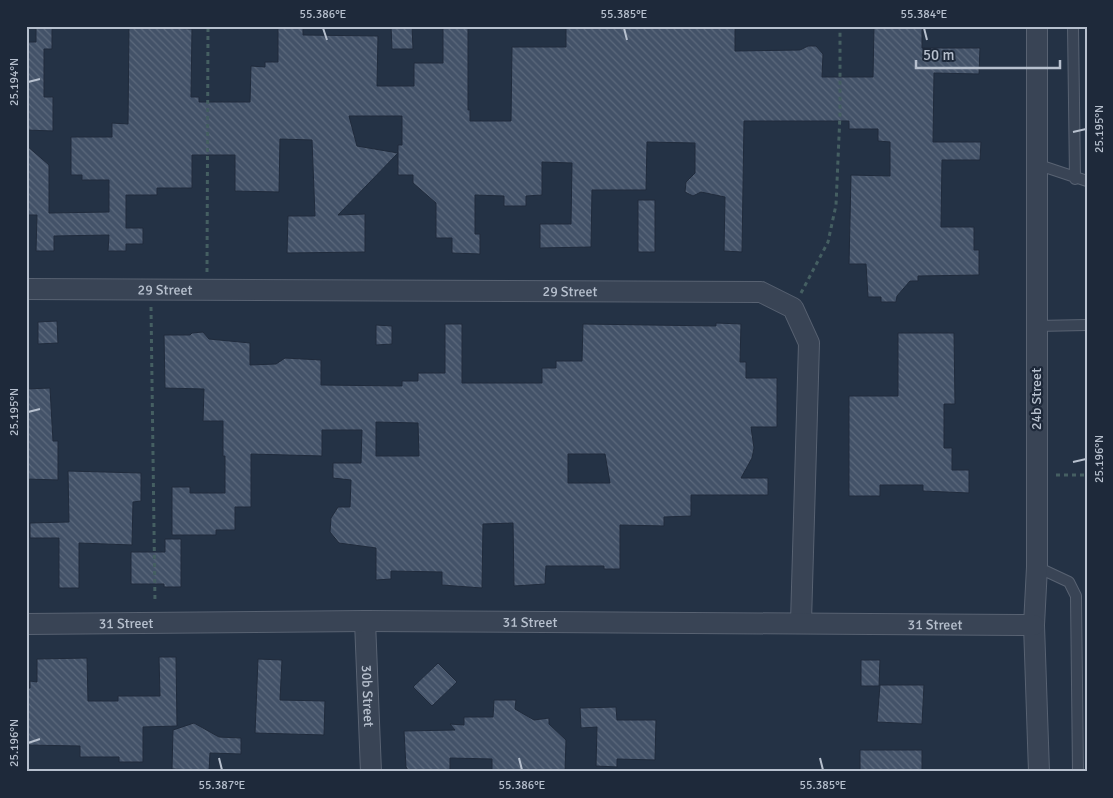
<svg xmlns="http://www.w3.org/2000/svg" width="1113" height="798" font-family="Signika,sans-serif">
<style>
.building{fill:url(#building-back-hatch);stroke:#202b3c;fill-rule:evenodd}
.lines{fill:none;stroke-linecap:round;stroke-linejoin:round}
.lane-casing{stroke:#586272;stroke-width:12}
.street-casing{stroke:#586272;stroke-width:22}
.path{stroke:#455f62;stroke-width:3;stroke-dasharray:4 4;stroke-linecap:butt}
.lane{stroke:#394455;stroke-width:10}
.street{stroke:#394455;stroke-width:20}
.ticks{fill:none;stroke:#b7c0ce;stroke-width:2}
.labels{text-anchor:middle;stroke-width:4.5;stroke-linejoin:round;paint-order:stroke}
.street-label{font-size:14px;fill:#b7c0ce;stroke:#1e293a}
.neatline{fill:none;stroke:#b7c0ce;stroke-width:2}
.ticks-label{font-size:12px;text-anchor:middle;fill:#b7c0ce}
</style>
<defs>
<pattern id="building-back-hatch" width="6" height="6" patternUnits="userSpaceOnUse" patternTransform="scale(1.25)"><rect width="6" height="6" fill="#435268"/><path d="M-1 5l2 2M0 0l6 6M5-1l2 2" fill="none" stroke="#5c697c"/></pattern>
</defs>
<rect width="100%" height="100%" fill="#243245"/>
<path class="building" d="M36,26H52V49H44V97H53V131L26,130V42H36Z
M129,26L192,29L191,97H199V102H250L251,66L265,67V62H278V26H303V35L378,36L377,86H414V63H443V28H468V110H470V121H511L512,47H566V26H735V51L800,50L808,46H816L823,54L822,77H873L874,26H922V48H980L979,74L934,73L933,142H981L980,160H942L941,227H974V250H979V275L918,276V281H910L897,296L896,302H881V297H868L866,264H849L851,175L890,176V142L878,141V129H849V121H744L742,252L724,251L725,197L701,192L693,196L685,192L686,182L695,173V143L647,142L646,190H592L591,247L540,248V224H571L572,163L542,162V195L526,196V206H504V196L475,195V234H480V254L452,253V238H436V203L413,183V175H398V153L338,215L365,214V252L287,253L288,216H315L312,140L280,139L279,192L235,191V155H192V188H157V195H126V228H143V244H126V251H108L109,235L54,236V251H36L37,215H26V145L49,165V213L109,212V180H82V175H71V137H112V123L128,124ZM349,116H402V145H398V153L357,146Z
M391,26H412L413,49H392Z
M638,200H655V252H638Z
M57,321L58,343L38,344V322Z
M716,323L741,324L740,362H746V378H777V427H751L754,448L752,458L741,478H768V495H691V516L664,517V526L620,525V569H604V566H546L545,584L514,586L513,523L483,524L482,588L442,585V572L391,571V579L376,580V548L339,543L330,532L331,518L338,507H350L351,480L333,478V463H361L362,430H322V456L251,454V507H235V530H216V535H172V487H190V493H225V456H223V421H203L204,389L165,388L164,335H190L192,333L203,332L209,339L250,343V365L276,364L285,358L321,360V385L402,386V381H418V373H445V324H462V383H542V368H556V361H582L583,324L716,326ZM376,422L418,423L419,456H376ZM568,454H605L610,483H568Z
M376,325L392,326V344L376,345Z
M898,333H954L955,404H944V448H952V470H969V493L923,491V485H880V496H849V396H898Z
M50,388L53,441H58V480L26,479V389Z
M68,471L141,473V501L133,502L132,545L79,543V588H59V538H30V523L69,522Z
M165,539H181V587H164V584H131V552H165Z
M159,657H176L177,726L143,727V762H119V757H80V746L26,745V688H30V681L37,682V659L87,658L88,701H118V696H160Z
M258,659L282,660L280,700L325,701L324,735L255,733Z
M861,660H880L879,686H861Z
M438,663L457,682L432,706L413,687Z
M880,685H924L922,724L877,722Z
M494,700H516L515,709L534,720L549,718V724L566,740L565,772H492V759L450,758V772H409L406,767L404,731L455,730L450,724L464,725V717H493Z
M616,707L617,720H656L655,760L617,759V767L596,766L597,727L581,728L580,708Z
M194,723L219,737L241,738V754L210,753L209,771L172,769L173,730Z
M860,750H922V772H860Z"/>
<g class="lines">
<defs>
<path id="lane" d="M1073,26L1075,179
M1036,164L1087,181
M1036,326L1087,325
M1037,567L1069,582L1076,596L1078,772"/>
<g id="street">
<path d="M1037,26V567L1034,625L1039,772"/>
<path id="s1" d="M26,289L761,292L793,308L809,343L801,622"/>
<path id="s2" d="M365,621L371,772"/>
<path id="s3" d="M26,624L365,621L1034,625"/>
</g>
</defs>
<use href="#lane" class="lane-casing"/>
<use href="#street" class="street-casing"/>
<path class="path" d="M207,272L208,26
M801,293L828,242L836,205L840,114V26
M151,307L155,603
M1056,475H1087"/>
<use href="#lane" class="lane"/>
<use href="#street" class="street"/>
</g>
<path class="ticks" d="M323,28L327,40M624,28L627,40M924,28L927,40M28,82L40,79M1073,132L1086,129M28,412L40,409M1073,462L1086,459M28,743L40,739M219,758L222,770M519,758L522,770M820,758L823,770"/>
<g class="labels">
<g class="street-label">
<text dy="5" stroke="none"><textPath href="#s1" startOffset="139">29 Street</textPath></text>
<text dy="5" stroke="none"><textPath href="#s1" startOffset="544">29 Street</textPath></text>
<text transform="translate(1036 399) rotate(-90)" y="5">24b Street</text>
<text dy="5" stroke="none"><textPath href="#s3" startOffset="504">31 Street</textPath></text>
<text dy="5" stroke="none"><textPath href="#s3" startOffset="100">31 Street</textPath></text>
<text dy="5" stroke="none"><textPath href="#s3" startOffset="909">31 Street</textPath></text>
<text dy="5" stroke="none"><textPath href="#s2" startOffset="75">30b Street</textPath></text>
</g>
</g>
<rect width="1113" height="798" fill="none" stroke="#1e293a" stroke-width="55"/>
<path d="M916 60v8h144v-8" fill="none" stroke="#b7c0ce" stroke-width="2.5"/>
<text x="923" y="60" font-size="15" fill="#b7c0ce" stroke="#1e293a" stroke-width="4" paint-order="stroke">50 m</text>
<rect x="28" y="28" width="1058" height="742" class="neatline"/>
<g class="ticks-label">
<text x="323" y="18">55.386°E</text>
<text x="624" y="18">55.385°E</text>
<text x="924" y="18">55.384°E</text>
<text transform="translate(14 82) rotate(-90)" y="4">25.194°N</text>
<text transform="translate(1099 129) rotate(-90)" y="4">25.195°N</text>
<text transform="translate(14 412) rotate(-90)" y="4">25.195°N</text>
<text transform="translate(1099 459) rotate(-90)" y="4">25.196°N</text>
<text transform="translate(14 743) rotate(-90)" y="4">25.196°N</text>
<text x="222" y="789">55.387°E</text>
<text x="522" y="789">55.386°E</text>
<text x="823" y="789">55.385°E</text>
</g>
</svg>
